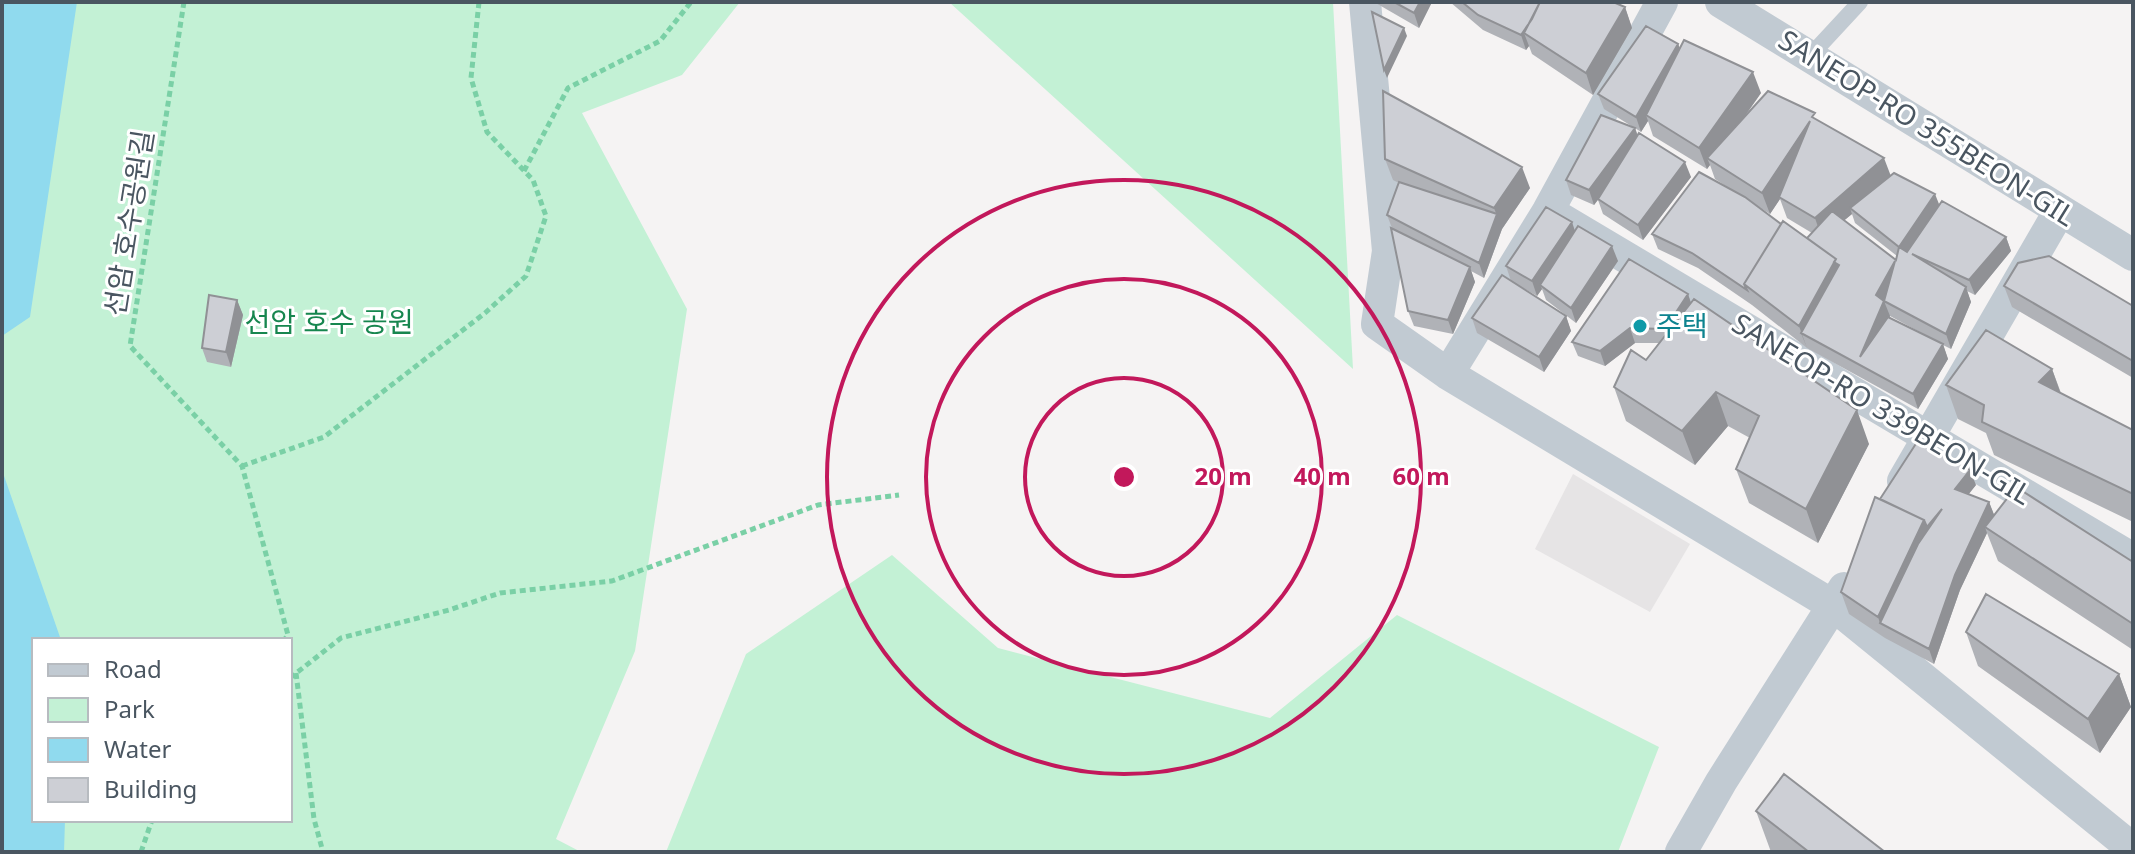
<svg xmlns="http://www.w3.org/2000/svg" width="2135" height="854" font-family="'Noto Sans','Noto Sans KR',sans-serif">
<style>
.education{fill:#e6e4e5}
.green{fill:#c3f1d5;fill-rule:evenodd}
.water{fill:#90daee}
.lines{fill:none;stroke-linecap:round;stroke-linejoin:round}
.path{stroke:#7ad0a6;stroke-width:5;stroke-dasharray:6 4;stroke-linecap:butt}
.service{stroke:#c1cad2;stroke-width:16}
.minor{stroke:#c1cad2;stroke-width:32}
.wall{fill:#b0b2b7;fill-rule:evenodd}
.shaded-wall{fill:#909195}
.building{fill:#cdcfd5;stroke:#909195;stroke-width:2;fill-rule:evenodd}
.ring{fill:none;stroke:#c2185b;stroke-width:4}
.culture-dot{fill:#0f9aa8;stroke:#fff;stroke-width:3}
.labels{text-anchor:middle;stroke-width:6;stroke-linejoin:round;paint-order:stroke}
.street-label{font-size:28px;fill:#4a5661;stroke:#fff}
.park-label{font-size:28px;fill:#17864f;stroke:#fff}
.culture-label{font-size:28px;fill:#0d838f;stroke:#fff;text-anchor:start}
.centre{fill:#c2185b;stroke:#fff;stroke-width:4}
.ring-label{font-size:24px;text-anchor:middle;font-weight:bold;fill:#c2185b;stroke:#fff;stroke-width:6;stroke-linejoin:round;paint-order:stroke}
</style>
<rect width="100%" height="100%" fill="#f5f3f3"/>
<path class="education" d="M1573,474L1690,544L1650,612L1535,549Z"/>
<path class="green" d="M2,2H740L682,75L582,113L687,309L635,651L556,839L581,852H2ZM34,640H290V820H34Z
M949,2H1333L1353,369Z
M892,555L998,648L1270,718L1397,615L1659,747L1618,852H666L746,654Z"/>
<path class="water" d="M2,2H77L30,317L2,336Z
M2,470L61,640H34V820H65L64,852H2Z"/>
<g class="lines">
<path class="path" d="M184,2L130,346L242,466L288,635L284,640
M524,171L568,88L660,41L691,2
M242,466L324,437L485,313L526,276L546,216L533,180L487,132L471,78L479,2
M296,673L314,819L323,852
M290,678L341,638L449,610L500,593L612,581L818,505L899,495
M141,852L152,820"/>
<path class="service" d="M1810,56L1860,2"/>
<path class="minor" d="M1365,2L1388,251L1377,324L1448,374L1834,606L2133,849
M1721,2L2133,255
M1548,211L2133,559
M1448,374L1548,211L1662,2
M1903,481L2060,210
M1681,852L1721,782L1844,588"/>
</g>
<path class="wall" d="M1374,2H1432L1419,28Z
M1450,2H1613L1625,7L1632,28L1593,95L1532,54L1529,46L1526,50L1483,30Z
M1678,44L1680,48L1761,93L1743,119L1818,120L1890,176L1939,205L2006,237L2011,251L1975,295L1967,291L1971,302L1951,349L1943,345L1948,359L1918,409L1807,348L1752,305L1698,268L1658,249L1652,234L1729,188L1715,179L1710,165L1707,169L1653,136L1648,121L1641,132L1635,128L1638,136L1691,177L1643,240L1603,214L1598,200L1594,205L1571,195L1566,180L1633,127L1604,109L1598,94ZM1780,199L1787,218L1812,233L1807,238L1781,224L1759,207L1770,214ZM1852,214L1855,223L1897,256L1896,260L1844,220ZM1890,316L1927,336L1889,318Z
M1385,159L1530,188L1502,229L1484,278L1471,271L1475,282L1453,334L1414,326L1408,311L1392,228L1387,215L1399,183L1393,180Z
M1575,231L1618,261L1576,323L1546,300L1542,289L1537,296L1511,281L1506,266Z
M2004,286L2133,306V378L2012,307Z
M1688,294L1691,303L1869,444L1818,543L1749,503L1736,469L1750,438L1728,426L1695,465L1626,421L1614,387L1646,360L1659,343H1635L1605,366L1578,356L1572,342Z
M237,300L243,315L231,367L207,362L202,348Z
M1566,316L1571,331L1544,372L1477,333L1472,318Z
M2052,369L2061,393L2133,430V522L1994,455L1986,433L1958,419L1946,385Z
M1976,485L1968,494L1989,502L1994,515L2133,562V650L1998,561L1987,533L1960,590L1934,664L1885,638L1849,614L1841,592L1880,499Z
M1966,632L2119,674L2131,707L2100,753L1978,666Z
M1756,811L1885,852H1771Z"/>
<path class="shaded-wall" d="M1420,2H1432L1419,28L1414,13Z
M1542,2L1524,33L1529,46L1526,50L1521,35Z
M1625,7L1632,28L1593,95L1586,73Z
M1404,28L1407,36L1387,78L1384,70Z
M1678,44L1684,59L1646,115L1648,121L1641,132L1636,117Z
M1753,72L1761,93L1713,161L1707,158L1710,165L1707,169L1699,148Z
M1810,121L1779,197L1780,199L1770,214L1762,193Z
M1635,128L1640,143L1594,205L1589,190Z
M1884,158L1892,179L1850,208L1852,214L1822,239L1815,218Z
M1685,162L1691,177L1643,240L1638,225Z
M1522,167L1530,188L1502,229L1494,208Z
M1935,194L1941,209L1905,262L1899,247Z
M1497,214L1502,229L1484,278L1479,263Z
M1572,222L1577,237L1540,285L1542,289L1537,296L1532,281Z
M2006,237L2011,251L1975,295L1969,280Z
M1612,246L1618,261L1576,323L1571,308Z
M1836,259L1844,280L1801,333L1807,348L1799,326Z
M1895,261L1884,301L1890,316L1867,369L1860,357L1876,295Z
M1470,267L1475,282L1453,334L1448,320Z
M1966,287L1971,302L1951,349L1946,334Z
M1688,294L1693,309L1670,344L1665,329Z
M237,300L243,315L231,367L226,352Z
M1566,316L1571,331L1544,372L1539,357Z
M1630,328L1635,343L1605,366L1600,351Z
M1943,344L1948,359L1918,409L1913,394Z
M2052,369L2064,403L2039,382Z
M1716,392L1728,426L1695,465L1682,431Z
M1857,410L1869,444L1818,543L1806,509Z
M1970,470L1976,485L1961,504L1955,489Z
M1989,502L1995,517L1985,527L1987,533L1960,590L1934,664L1929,649L1955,575Z
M1942,509L1880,623L1878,617L1924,520Z
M2119,674L2131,707L2100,753L2088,719Z"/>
<path class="building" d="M1394,2H1420L1414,13Z
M1462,2H1540L1532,19L1521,35L1478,15Z
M1540,2H1613L1625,7L1586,73L1524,33Z
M1372,12L1404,28L1384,70Z
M1646,26L1678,44L1636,117L1598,94Z
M1684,40L1753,72L1699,148L1646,115Z
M1383,91L1522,167L1494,208L1385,159Z
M1768,91L1815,113L1812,117L1884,158L1815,218L1779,197L1810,121L1762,193L1707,158Z
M1601,115L1635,128L1589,190L1566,180Z
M1639,133L1685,162L1638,225L1598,199Z
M1699,172L1745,197L1781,224L1744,284L1747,290L1692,253L1652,234Z
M1894,173L1935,194L1899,247L1850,208Z
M1399,182L1497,214L1479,263L1387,215Z
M1942,201L2006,237L1969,280L1912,254L1966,287L1946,334L1884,301L1860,357L1888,317L1943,344L1913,394L1801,333L1839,265L1834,262L1836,259L1807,238L1832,211L1896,260L1899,247L1907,252ZM1895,261L1884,301L1876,295Z
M1546,207L1572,222L1532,281L1506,266Z
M1783,221L1836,259L1799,326L1744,284Z
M1578,226L1612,246L1571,308L1540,285Z
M1391,228L1470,267L1448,320L1408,311Z
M2049,256L2133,306V361L2004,286L2018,263Z
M1629,259L1688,294L1665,329L1630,328L1600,351L1572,342Z
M1502,275L1566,316L1539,357L1472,318Z
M209,295L237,300L226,352L202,348Z
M1694,299L1857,410L1806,509L1736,469L1759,416L1716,392L1682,431L1614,387L1631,350L1646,360Z
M1986,330L2052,369L2039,382L2133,430V494L1982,422L1984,405L1946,385Z
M1919,439L1970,470L1955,489L1989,502L1955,575L1929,649L1880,623L1918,544L1942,509L1927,527L1924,520L1880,499Z
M2016,487L2133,562V624L1985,527Z
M1875,497L1924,520L1878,617L1841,592Z
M1986,594L2119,674L2088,719L1966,632Z
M1784,774L1885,852H1809L1756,811Z"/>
<g class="ring">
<circle cx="1124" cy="477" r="99"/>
<circle cx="1124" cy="477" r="198"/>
<circle cx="1124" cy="477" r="297"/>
</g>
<circle class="culture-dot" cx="1640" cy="326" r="8"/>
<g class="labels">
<g class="street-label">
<text transform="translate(1927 128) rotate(32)" y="10">SANEOP-RO 355BEON-GIL</text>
<text transform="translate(129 223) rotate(-81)" y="10">선암 호수공원길</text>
<text transform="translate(1882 409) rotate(31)" y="10">SANEOP-RO 339BEON-GIL</text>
</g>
<g class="park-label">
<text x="329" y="332">선암 호수 공원</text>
</g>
<g class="culture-label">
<text x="1656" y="336">주택</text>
</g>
</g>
<circle cx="1124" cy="477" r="12" class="centre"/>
<g class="ring-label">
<text x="1223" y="485">20 m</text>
<text x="1322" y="485">40 m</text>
<text x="1421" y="485">60 m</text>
</g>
<rect width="2135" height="854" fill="none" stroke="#4a5661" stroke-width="8"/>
<rect x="32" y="638" width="260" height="184" fill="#ffffff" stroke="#b7bbc0" stroke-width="2"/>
<rect x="48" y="664" width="40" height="12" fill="#c1cad2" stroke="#b7bbc0" stroke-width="2"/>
<text x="104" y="678" font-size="24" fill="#4a5661">Road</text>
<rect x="48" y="698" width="40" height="24" fill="#c3f1d5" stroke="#b7bbc0" stroke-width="2"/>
<text x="104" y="718" font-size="24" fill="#4a5661">Park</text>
<rect x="48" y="738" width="40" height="24" fill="#90daee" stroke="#b7bbc0" stroke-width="2"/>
<text x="104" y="758" font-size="24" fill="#4a5661">Water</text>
<rect x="48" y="778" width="40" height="24" fill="#cdcfd5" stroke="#b7bbc0" stroke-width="2"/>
<text x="104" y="798" font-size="24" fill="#4a5661">Building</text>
</svg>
